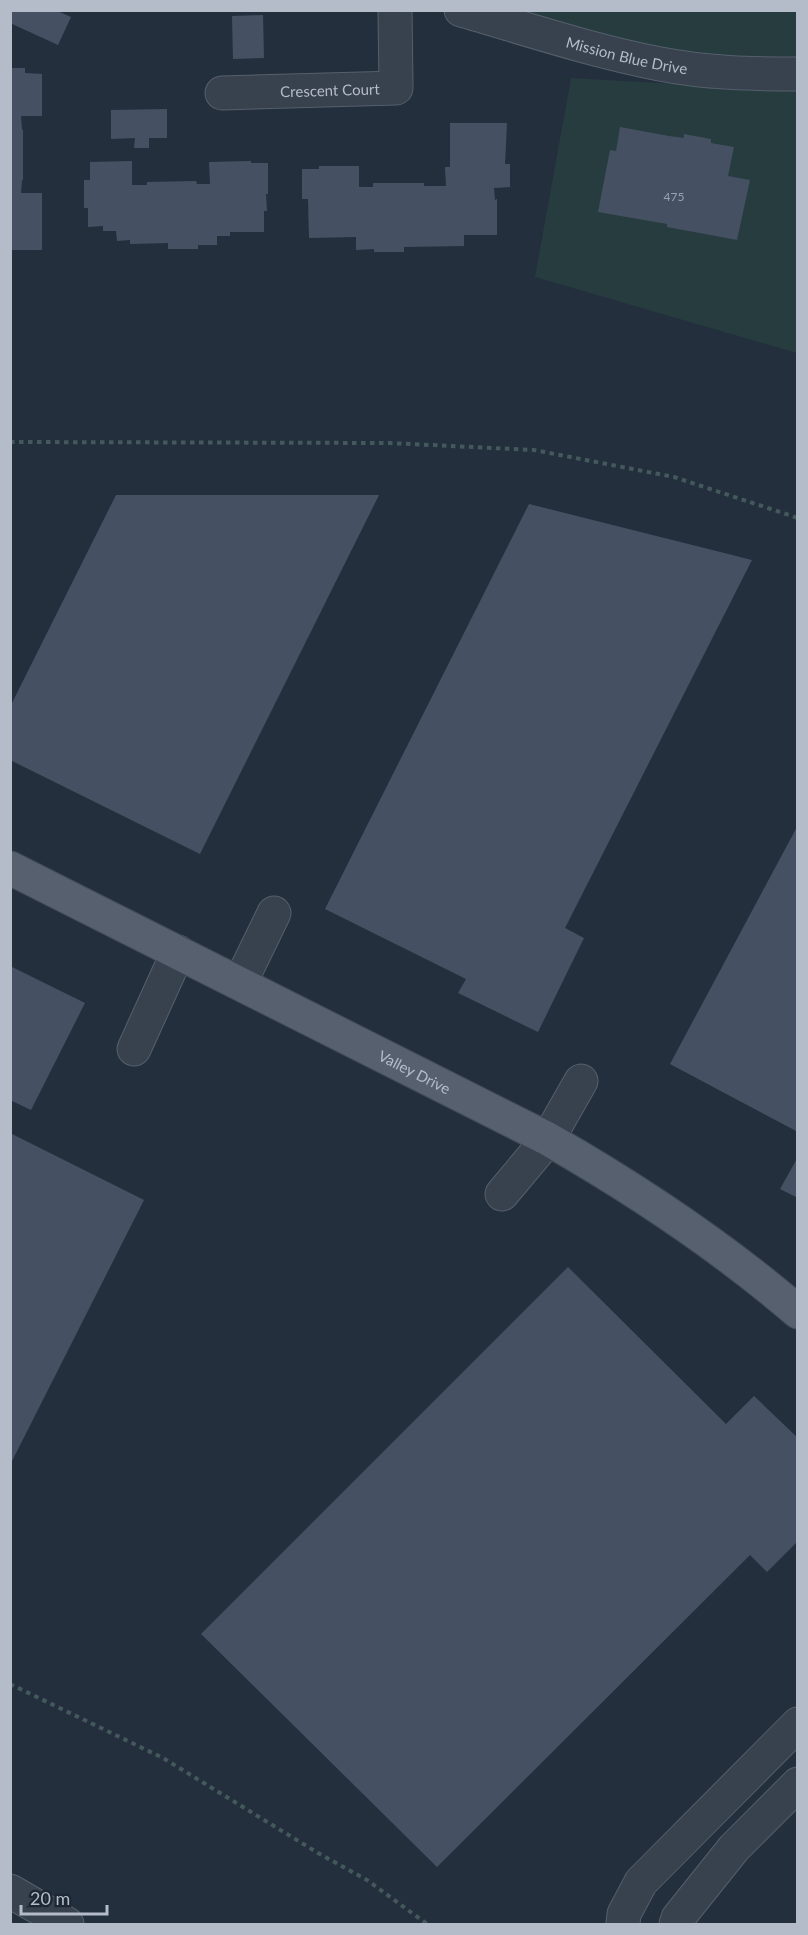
<svg xmlns="http://www.w3.org/2000/svg" width="808" height="1935" font-family="Lato,sans-serif">
  <rect width="100%" height="100%" fill="#242f3e"/>
  <path fill="#263c3f" d="M461 11H797V74Z
    M571 78 797 91V353L535 277Z"/>
  <path fill="#455162" d="M12 10H55L71 17 58 45 10 23Z
    M263 15 264 58 233 59 232 16Z
    M10 68H25V73L42 74V116H21L22 129 23 130V180H22L21 193H42V250H12L10 247Z
    M167 109V138H149V148H134L135 138 111 139V110Z
    M450 123H507L505 164H510V187L494 188 495 200 497 199V235H464V246L404 247V252H374V249L356 250V237L309 238 308 199H302V169H319V166H359V187H373V183H424V186H446L445 167H450Z
    M620 127 669 136 684 138V134L711 139V143L734 147 728 176 750 180 737 240 667 227V224L598 212 610 150 616 151Z
    M132 161V185H147V182L196 181 197 184H210L209 162 251 161V163H268V194H266L267 211H264V232H230V236H217V245H198V249H168V243L130 244V240L117 241 116 231H103V226L88 227V208H84V180H90V162Z
    M116 495H379L200 854 10 760V707Z
    M529 504 752 560 565 928 584 938 538 1032 458 993 466 979 325 909Z
    M798 825V1132L670 1064Z
    M10 966 85 1003 31 1110 10 1100Z
    M10 1133 144 1200 10 1465Z
    M798 1157V1198L780 1189Z
    M568 1267 726 1424 754 1396 798 1438V1541L767 1572 750 1555 437 1867 201 1634Z"/>
  <g fill="none" stroke-linecap="round" stroke-linejoin="round">
    <g stroke="#565f6c" stroke-width="35">
      <g id="minor">
        <path id="s1" d="M461 10C527 29 593 51 660 64 706 73 752 74 798 74"/>
        <path id="s2" d="M222 93 396 88 395 10"/>
        <path d="M240 983 274 913"/>
        <path d="M134 1049 178 952"/>
        <path d="M502 1194 548 1139 581 1081"/>
        <path d="M10 1891 67 1924"/>
        <path d="M623 1924 624 1914 641 1882 798 1724"/>
        <path d="M676 1924 678 1918 734 1848 798 1784"/>
      </g>
    </g>
    <g stroke="#414a57" stroke-width="35">
      <g id="major">
        <path id="s3" d="M10 868 548 1139C637 1190 720 1245 798 1312"/>
      </g>
    </g>
    <path stroke="#44595c" stroke-width="4" stroke-dasharray="4.5 4.5" stroke-linecap="butt" d="M10 442 389 443 534 450 674 477 798 518
      M10 1684 163 1758 318 1853 367 1880 427 1924"/>
    <use href="#minor" stroke="#38414e" stroke-width="33"/>
    <use href="#major" stroke="#56606e" stroke-width="33"/>
  </g>
  <g text-anchor="middle" dominant-baseline="central" stroke-width="6" stroke-linejoin="round" paint-order="stroke">
    <g font-size="12" fill="#98a1af">
      <text x="674" y="196">475</text>
    </g>
    <g font-size="15" fill="#b4bcc9" stroke="#1d2633">
      <text stroke="none"><textPath href="#s1" startOffset="172">Mission Blue Drive</textPath></text>
      <text stroke="none"><textPath href="#s2" startOffset="108">Crescent Court</textPath></text>
      <text stroke="none"><textPath href="#s3" startOffset="453">Valley Drive</textPath></text>
    </g>
  </g>
  <rect width="808" height="1935" fill="none" stroke="#b4bcc9" stroke-width="24"/>
  <path d="M21 1905v9h86v-9" fill="none" stroke="#b4bcc9" stroke-width="3"/>
  <text x="30" y="1905" font-size="18" fill="#b4bcc9" stroke="#1d2633" stroke-width="4.5" paint-order="stroke">20 m</text>
</svg>
